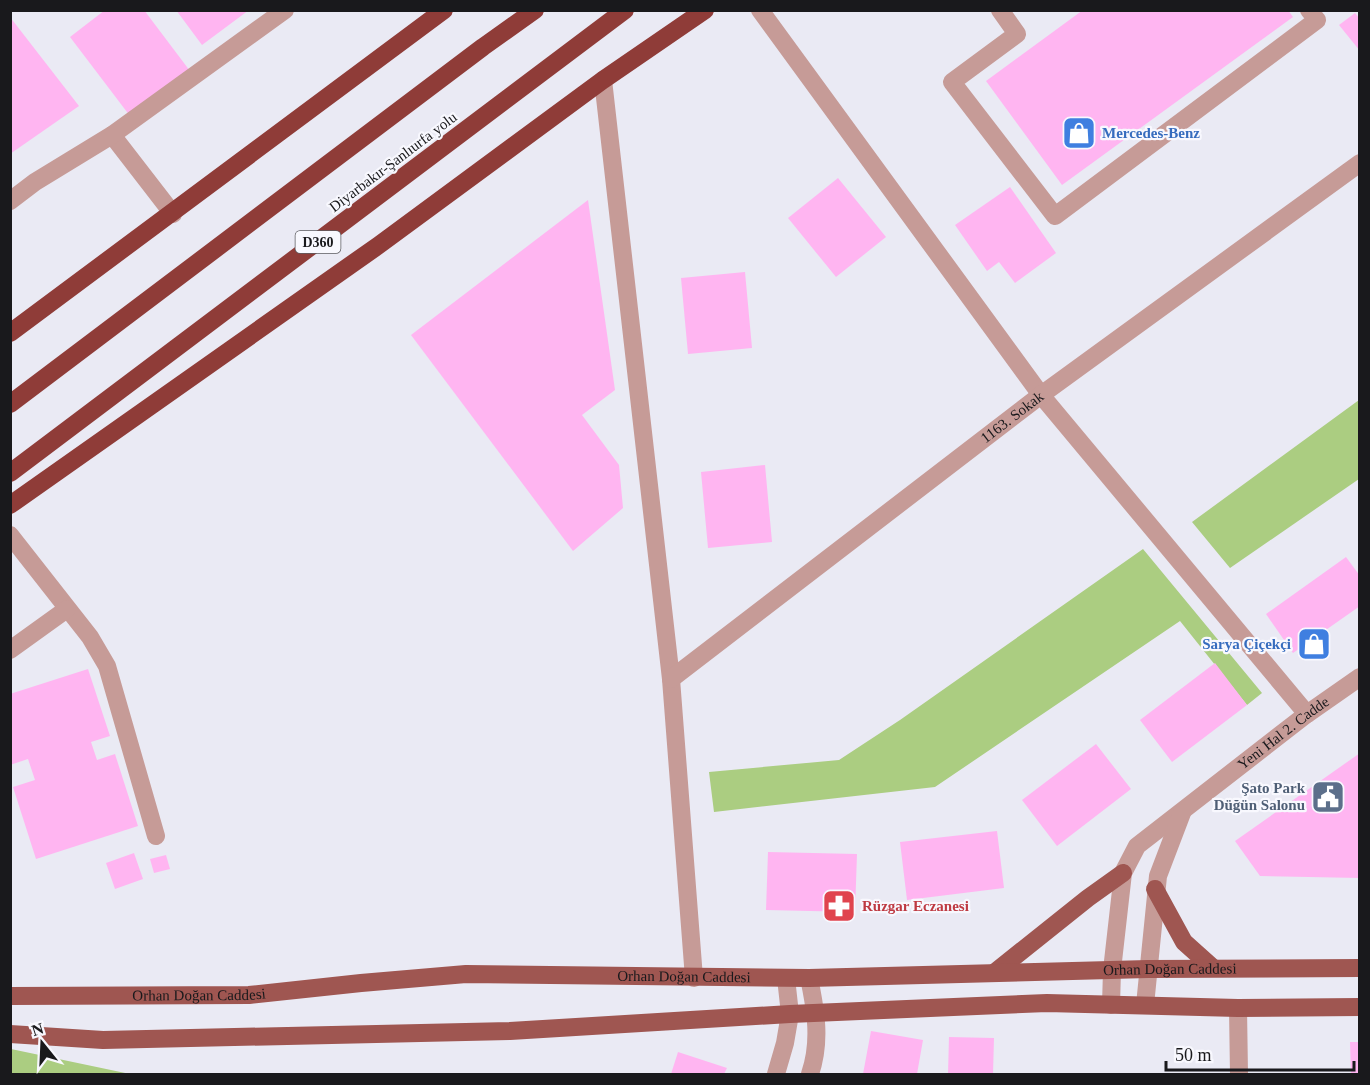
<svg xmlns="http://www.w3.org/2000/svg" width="1370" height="1085" font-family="Georgia,serif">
  <rect width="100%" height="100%" fill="#eaeaf4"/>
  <path fill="#abcd81" d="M1359 400V479L1230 568 1192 522Z
    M1143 549 1262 693 1247 705 1180 621 935 787 714 812 709 772 839 760 900 720Z
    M11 1049 130 1074H11Z"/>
  <path fill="#ffb5f1" d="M105 10H144L190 71 130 116 70 37Z
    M176 10H249L202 45Z
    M1083 10H1288L1293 17 1062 185 986 81Z
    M1355 13 1360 19V51L1339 25Z
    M10 17 79 106 10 154Z
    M838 178 886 237 836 277 788 218Z
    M1010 187 1056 253 1015 283 999 262 987 271 955 225Z
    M588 200 615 390 582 415 619 465 623 508 573 551 411 335Z
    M745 272 752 348 688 354 681 278Z
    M765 465 772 542 708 548 701 472Z
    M1346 557 1360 576V606L1293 653 1266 614Z
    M1215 663 1247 705 1172 762 1140 720Z
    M88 669 110 736 91 742 97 760 115 754 138 826 36 859 13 787 35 780 28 759 10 765V694Z
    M1096 744 1131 789 1057 846 1022 800Z
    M1360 753V878L1260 876 1235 841Z
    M997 831 1004 888 907 900 900 842Z
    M768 852 857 854 855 912 766 910Z
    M134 853 143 879 115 889 106 863Z
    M166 855 170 869 154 873 150 859Z
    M871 1031 923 1040 917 1074H863Z
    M949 1037 994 1038 993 1074H948Z
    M1350 1042H1360V1074H1351Z
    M678 1052 727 1068 724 1074H671Z"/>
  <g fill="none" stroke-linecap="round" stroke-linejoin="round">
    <g stroke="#c69b97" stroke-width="18">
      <path d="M760 10 1041 395 1307 714"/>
      <path d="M1000 10 1017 34 952 82 1055 216 1317 20 1309 10"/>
      <path d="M603 80 671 679 694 978"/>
      <path d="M112 135 173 214"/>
      <path d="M10 201 35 182 112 135 285 10"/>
      <path d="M10 535 90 637 107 666 156 836"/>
      <path d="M10 650 67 609"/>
      <path id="s1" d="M671 679 1041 395 1360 163"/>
      <path d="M809 978C816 1011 821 1042 810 1074"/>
      <path id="s2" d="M1111 1005 1112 970 1123 873 1137 846 1307 714 1360 677"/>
      <path d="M1145 1005 1158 876 1182 813"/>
      <path d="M1238 1008 1239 1074"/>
      <path d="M776 1074 785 1043 790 1014 786 978"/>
    </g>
    <g stroke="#9f5651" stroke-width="18">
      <path d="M1155 889 1184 942 1213 968"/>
      <path d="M994 973 1088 898 1123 873"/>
      <path id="s3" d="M10 996 249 995 361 983 466 974 809 978 1148 969 1360 968"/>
      <path d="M10 1034 103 1040 510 1031 790 1014 1047 1003 1238 1008 1360 1007"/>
    </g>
    <path stroke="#8f3c38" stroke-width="18" d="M10 333 444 10
      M10 404 483 47 535 10
      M10 473 625 10
      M10 505 379 245 603 80 705 10"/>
  </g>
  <defs>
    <g id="shop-square" transform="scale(1.725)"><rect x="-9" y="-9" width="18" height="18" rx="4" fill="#3f7fe0" stroke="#f8f8fe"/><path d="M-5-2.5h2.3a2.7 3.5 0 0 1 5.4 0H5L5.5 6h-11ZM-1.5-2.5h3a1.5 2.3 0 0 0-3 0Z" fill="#fff"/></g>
    <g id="civic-square" transform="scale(1.725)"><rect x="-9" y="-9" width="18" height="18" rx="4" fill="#5c6f8a" stroke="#f8f8fe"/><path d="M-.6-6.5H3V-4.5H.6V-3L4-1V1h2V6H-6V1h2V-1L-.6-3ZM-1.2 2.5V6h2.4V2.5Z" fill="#fff"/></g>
    <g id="pharmacy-square" transform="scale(1.725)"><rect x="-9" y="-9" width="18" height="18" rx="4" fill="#e0444e" stroke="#f8f8fe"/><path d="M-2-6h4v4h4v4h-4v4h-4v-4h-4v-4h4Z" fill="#fff"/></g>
  </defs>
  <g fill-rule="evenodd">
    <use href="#shop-square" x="1079" y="133"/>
    <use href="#shop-square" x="1314" y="644"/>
    <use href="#civic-square" x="1328" y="797"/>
    <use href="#pharmacy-square" x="839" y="906"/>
  </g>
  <g text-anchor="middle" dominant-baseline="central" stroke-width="4.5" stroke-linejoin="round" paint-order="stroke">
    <rect fill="#f8f8fe" stroke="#5c5c60" stroke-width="1.5" x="295.5" y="231" width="45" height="22" rx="4.5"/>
    <g font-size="14" font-weight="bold" fill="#19191c">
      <text x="318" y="242">D360</text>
    </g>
    <g font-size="15" font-weight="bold" fill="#366cbe" stroke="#f8f8fe" text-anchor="start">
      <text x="1102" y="133">Mercedes-Benz</text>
      <text x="1291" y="644" text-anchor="end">Sarya Çiçekçi</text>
    </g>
    <g font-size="15" fill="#19191c" stroke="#f8f8fe">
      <text transform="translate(393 162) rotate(-37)">Diyarbakır-Şanlıurfa yolu</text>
      <text stroke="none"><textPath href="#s1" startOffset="430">1163. Sokak</textPath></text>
      <text stroke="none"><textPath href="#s2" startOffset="348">Yeni Hal 2. Cadde</textPath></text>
      <text stroke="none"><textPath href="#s3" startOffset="1161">Orhan Doğan Caddesi</textPath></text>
      <text stroke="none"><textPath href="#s3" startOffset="675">Orhan Doğan Caddesi</textPath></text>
      <text stroke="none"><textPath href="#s3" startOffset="189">Orhan Doğan Caddesi</textPath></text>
    </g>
    <g font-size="15" font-weight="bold" fill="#4e5e75" stroke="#f8f8fe" text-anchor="end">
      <text x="1305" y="788">Şato Park<tspan x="1305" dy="17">Düğün Salonu</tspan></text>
    </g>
    <g font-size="15" font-weight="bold" fill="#be3a42" stroke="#f8f8fe" text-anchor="start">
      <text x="862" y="906">Rüzgar Eczanesi</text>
    </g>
  </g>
  <rect width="1370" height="1085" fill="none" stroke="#19191c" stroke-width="24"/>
  <g transform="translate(42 1043) rotate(342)" stroke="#f8f8fe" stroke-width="4.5" paint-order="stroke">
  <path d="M0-4.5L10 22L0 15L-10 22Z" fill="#19191c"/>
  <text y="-9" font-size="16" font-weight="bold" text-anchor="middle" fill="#19191c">N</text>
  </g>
  <path d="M1166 1061v9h188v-9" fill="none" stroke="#19191c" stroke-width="3"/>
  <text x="1175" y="1061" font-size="18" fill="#19191c" stroke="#f8f8fe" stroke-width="4.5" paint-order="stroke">50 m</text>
</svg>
